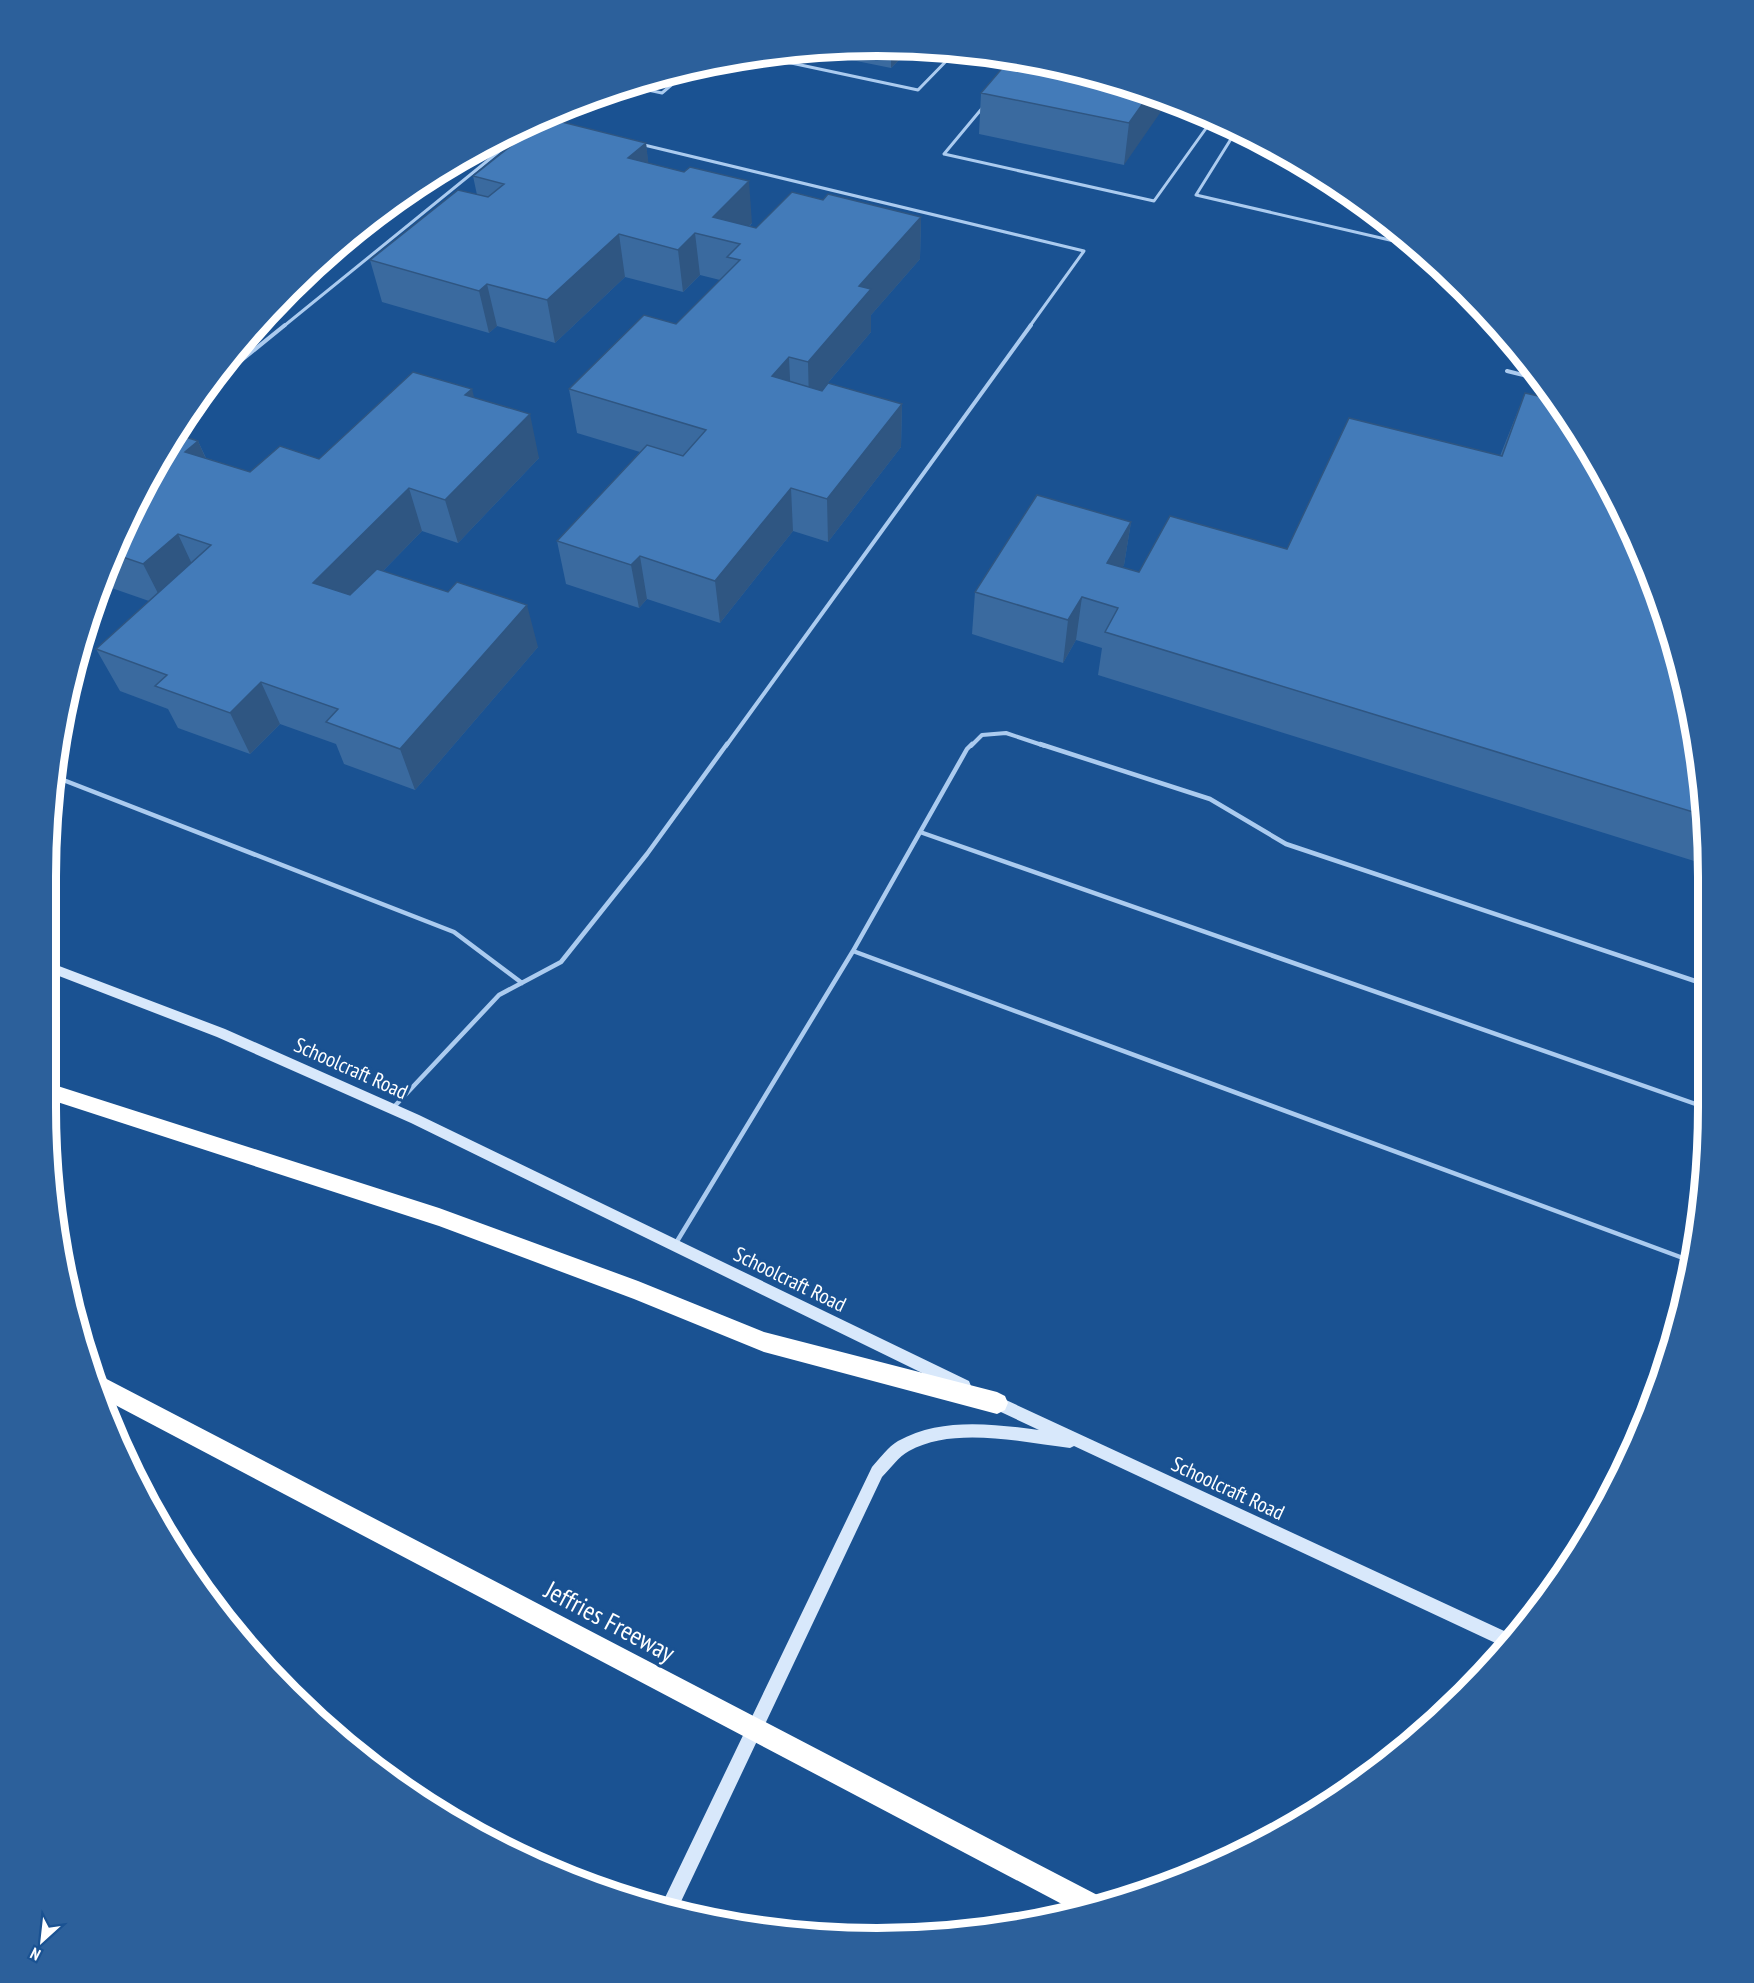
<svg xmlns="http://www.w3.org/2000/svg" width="1754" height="1983" font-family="'PT Sans Narrow',sans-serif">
  <rect width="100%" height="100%" fill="#1a5292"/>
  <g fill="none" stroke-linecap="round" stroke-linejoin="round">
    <path stroke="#abcbef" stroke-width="3" d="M763 57 918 90 956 51
      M629 86 662 93 690 69
      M984 106 944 154 1154 201 1212 120
      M1236 131 1196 195 1394 241
      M640 144 1084 251 1030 326
      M284 326 539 119"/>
    <path stroke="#abcbef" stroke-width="4" d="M1507 371 1543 380
      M211 385 285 325
      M726 746 1031 325
      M971 746 982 735 1006 733 1045 746"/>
    <path stroke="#abcbef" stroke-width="4.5" d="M972 744 967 749 853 951 1691 1261
      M1040 744 1210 799 1286 844 1707 985
      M53 776 454 932 522 983
      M920 832 1707 1108
      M392 1109 499 995 561 962 647 854 727 744
      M676 1243 853 951"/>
    <path fill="#d8e8fb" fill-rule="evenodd" d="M46 961 225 1029 419 1115 969 1381 971 1386 969 1391 964 1393 959 1391 411 1123 217 1037 46 971Z
      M993 1394 1515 1636 1504 1647 1074 1446 1070 1448C1022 1442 953 1426 909 1451 898 1457 891 1468 882 1477L677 1910 661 1906 872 1467C880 1458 888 1447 898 1441 941 1417 993 1424 1039 1430L988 1406 986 1401 988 1396Z"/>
    <path fill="#fff" fill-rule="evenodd" d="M45 1082 439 1208 638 1281 764 1332 997 1392 1005 1396 1008 1403 1005 1410 997 1414 764 1352 634 1299 439 1226 45 1098Z
      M97 1374 1105 1899 1107 1904 1077 1912 102 1398 94 1375Z"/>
  </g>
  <path fill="#3a6a9f" d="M822 47 909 50 891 68 802 50Z
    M1144 89 1124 165 979 134 981 93Z
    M1250 137 1283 152 1249 145Z
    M646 143 648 164 752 223 750 226 756 228 823 200 921 217 920 259 871 315V332L821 391 902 404 901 447 828 542 793 531 720 623 647 599 639 608 566 584 557 541 640 452 577 433 569 389 676 324 720 280 700 275 683 292 625 277 555 343 497 326 489 333 382 302 370 260 477 195 473 176Z
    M1525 393 1681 661 1707 823V865L1098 675 1102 648 1076 640 1063 663 972 634 975 592 1131 522 1124 565 1122 567 1139 572 1287 549 1500 456Z
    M474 398 539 458 458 543 422 531 383 571 538 647 415 790 344 764 336 744 280 724 250 754 178 728 168 709 120 691 96 649 149 601 103 585 99 588 108 559 157 461 198 441 206 458 250 472 319 459Z"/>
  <path fill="#2f5682" d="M891 49 909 50 891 68Z
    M1151 92 1169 100 1124 165 1129 123Z
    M646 143 651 185 628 158Z
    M749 181 752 223 733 242 713 217Z
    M921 217 920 259 871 315V332L809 405 808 362 859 286Z
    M695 233 700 275 683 292 678 250Z
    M619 234 625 277 555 343 547 300Z
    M487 284 497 326 489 333 479 291Z
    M789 357 791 400 772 376Z
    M472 389 483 432 465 395Z
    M902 404 901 447 828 542 827 499Z
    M530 414 539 458 458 543 445 500Z
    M198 441 217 484 185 452Z
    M409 488 422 531 330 625 313 583Z
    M791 488 793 531 720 623 715 581Z
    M1131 522 1124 565 1102 603 1107 563Z
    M178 534 198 577 165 607 143 564Z
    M640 556 647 599 639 608 631 565Z
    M1082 597 1076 640 1063 663 1068 620Z
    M527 605 538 647 415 790 400 749Z
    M261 682 280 724 250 754 230 713Z"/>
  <path fill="#437bb9" stroke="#2f5682" stroke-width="1.5" d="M1011 58 1144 89 1151 92 1129 123 981 93Z
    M546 118 646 143 628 158 684 172 690 167 749 181 713 217 756 228 792 192 823 200 828 194 921 217 859 286 871 289 808 362 789 357 772 376 822 391 828 383 902 404 827 499 791 488 715 581 640 556 631 565 557 541 647 445 683 456 706 430 569 389 644 315 676 324 740 260 727 257 740 244 695 233 678 250 619 234 547 300 487 284 479 291 370 260 458 190 488 197 504 184 473 176Z
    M413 372 472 389 465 395 530 414 445 500 409 488 313 583 350 595 377 569 448 592 457 582 527 605 400 749 326 722 338 709 261 682 230 713 155 686 167 675 96 649 211 545 178 534 143 564 111 553 157 461 176 434 198 441 185 452 250 472 280 446 319 459Z
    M1525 393 1556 400 1623 509 1681 661 1706 816 1105 632 1118 608 1082 597 1068 620 975 592 1037 495 1131 522 1107 563 1139 572 1170 516 1287 549 1349 418 1502 456Z"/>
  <g text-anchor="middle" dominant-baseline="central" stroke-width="6" stroke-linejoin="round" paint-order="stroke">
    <g font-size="21" fill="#fff" stroke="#1a5292">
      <text transform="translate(351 1068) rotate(24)">Schoolcraft Road</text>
      <text transform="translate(790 1279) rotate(26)">Schoolcraft Road</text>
      <text transform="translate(1228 1488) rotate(25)">Schoolcraft Road</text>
    </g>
    <g font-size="26" fill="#fff" stroke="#1a5292">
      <text transform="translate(610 1621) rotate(28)">Jeffries Freeway</text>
    </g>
  </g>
  <path d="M0 0H1754V1983H0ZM877 56H877A821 821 0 0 1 1698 877V1107A821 821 0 0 1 877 1928H877A821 821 0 0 1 56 1107V877A821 821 0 0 1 877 56Z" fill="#2c609b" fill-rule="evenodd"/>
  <path fill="none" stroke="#fff" stroke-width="8" d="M877 56H877A821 821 0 0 1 1698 877V1107A821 821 0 0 1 877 1928H877A821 821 0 0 1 56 1107V877A821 821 0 0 1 877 56Z"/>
  <g transform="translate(42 1941) rotate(207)" stroke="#1a5292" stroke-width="4.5" paint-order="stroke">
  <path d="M0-4.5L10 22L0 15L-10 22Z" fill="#ffffff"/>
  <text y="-9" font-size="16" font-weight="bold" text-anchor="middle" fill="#ffffff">N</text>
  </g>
</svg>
